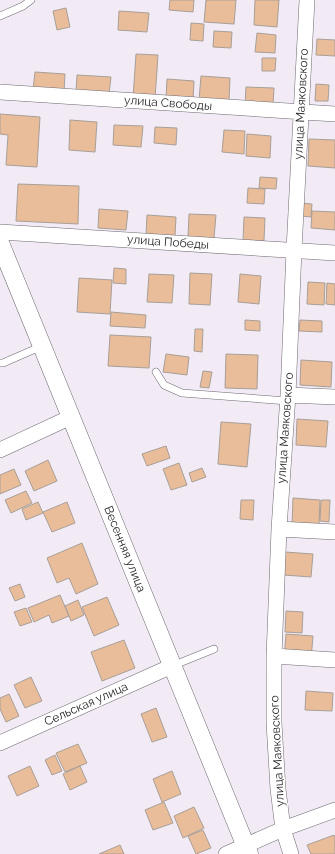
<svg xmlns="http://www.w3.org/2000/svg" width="335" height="854" font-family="Raleway,sans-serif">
  <rect width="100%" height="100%" fill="#f2ebf5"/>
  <path fill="#e9bc9a" stroke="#a89f98" d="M170 0H194L193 12 169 10Z
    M206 0H236L234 24 204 22Z
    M255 0H279L277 27 254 25Z
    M66 8 70 27 57 30 53 11Z
    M119 11 149 13 147 32 118 30Z
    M191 23 204 24 203 41 190 40Z
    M214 31 232 32 231 48 213 47Z
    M257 33 276 35 275 53 255 52Z
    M317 39 335 40V56L316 55Z
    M136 54 158 55 155 99 133 98Z
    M262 58H276L275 71H262Z
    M35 72 65 74 64 92 33 90Z
    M77 75 111 77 109 94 76 92Z
    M201 76 230 78 229 102 199 100Z
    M167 79 194 81 193 100 166 98Z
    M316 84 329 85 328 101H315Z
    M246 87 274 88 273 105 245 104Z
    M0 114 40 117 37 167 6 165 8 135 0 134Z
    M70 120 97 122 95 152 69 150Z
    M114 125 143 126 141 147 113 145Z
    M155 127 177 128 176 145 154 143Z
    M224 130 245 131 244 154 222 152Z
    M247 134 271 136 270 158 246 156Z
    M309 139 335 140V168L308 166Z
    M260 177 277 178 276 189 259 188Z
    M18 184 79 186 78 224 16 221Z
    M248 188 265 189 264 204 247 203Z
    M301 203 312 204 311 217 300 216Z
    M99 209 128 211 126 230 98 228Z
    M312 211 335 212V230L311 228Z
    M189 214 216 215 214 238 188 237Z
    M147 215 176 217 175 236 146 234Z
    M244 217 265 218 264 241H243Z
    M114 268 126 269V284L113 283Z
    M190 273 212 274 210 305 189 304Z
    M149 274 174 275 172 303 147 302Z
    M240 274 261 276 259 304 238 302Z
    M79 278 112 280 110 314 77 312Z
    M308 282 325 283 324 305 307 304Z
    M327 283 335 284V305L326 304Z
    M111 312 146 315 145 328 110 326Z
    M245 320 260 321V331L245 330Z
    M300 320 322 321V332L299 331Z
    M195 329H203L202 352 194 351Z
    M110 335 151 337 149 368 108 366Z
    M166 354 189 357 187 375 163 372Z
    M226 354 258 355 257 389 225 388Z
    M301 360 332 362 331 387 300 385Z
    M203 371 212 372 209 388 200 387Z
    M297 419 328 421 326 447 296 445Z
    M221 422 251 424 247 467 218 464Z
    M166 446 170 458 147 466 142 454Z
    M48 460 57 481 34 491 25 471Z
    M179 463 187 485 171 490 163 469Z
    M202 468 206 477 192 482 189 473Z
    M14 469 21 485 0 494V475Z
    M26 491 32 503 11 513 5 500Z
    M293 498 320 500 319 526 292 525Z
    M241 500H254L253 520 240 519Z
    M321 500H330L329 522 320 521Z
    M38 502 43 513 26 520 22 509Z
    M67 502 75 523 52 532 43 512Z
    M82 543 98 584 76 594 69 578 57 583 47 558Z
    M285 552 313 554 311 577 284 575Z
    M20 584 25 597 15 601 9 588Z
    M60 595 69 616 52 623 49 615 34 622 28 608Z
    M107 597 119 625 94 636 82 607Z
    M78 600 84 615 71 621 65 606Z
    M26 608 32 622 20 626 14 612Z
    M286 611 303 612 302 633 285 632Z
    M286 634 313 636 311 660 284 659Z
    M124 640 135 668 102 681 91 652Z
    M31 677 42 701 25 708 14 685Z
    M306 691 333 693 332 711 305 710Z
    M9 694 19 716 6 722 0 709V698Z
    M156 708 167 737 152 742 141 714Z
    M78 744 87 763 65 772 56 753Z
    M55 755 62 771 52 775 45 760Z
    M30 766 39 786 17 796 8 776Z
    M80 766 87 782 70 790 63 774Z
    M172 771 181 794 162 802 153 779Z
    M164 802 173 823 153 830 145 810Z
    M194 807 204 828 183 838 174 816Z
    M203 830 211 848 196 854 188 836Z
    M334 835 335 838V854H311L307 845Z
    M120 845 124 854H99Z"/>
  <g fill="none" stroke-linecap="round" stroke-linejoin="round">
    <g stroke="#6e6971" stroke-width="8">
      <path id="service" d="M0 16 23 6 31 0
        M0 363H3L42 346
        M156 372 164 385 182 393 288 401
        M172 666 214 649"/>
    </g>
    <g stroke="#6e6971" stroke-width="16">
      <path id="minor" d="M0 92 335 114
        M0 232 335 253
        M288 395 335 397
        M0 450 71 417
        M279 529 335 532
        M274 656 335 660
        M0 743 172 666
        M226 854 283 829 335 810
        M291 854 283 829 278 789 274 723V656L279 529 288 395 294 250 307 0"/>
    </g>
    <g stroke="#6e6971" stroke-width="19">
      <path id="tertiary" d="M0 243 249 854"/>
    </g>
    <use href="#service" stroke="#fff" stroke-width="7"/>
    <use href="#minor" stroke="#fff" stroke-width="15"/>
    <use href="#tertiary" stroke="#fff" stroke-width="18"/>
  </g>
  <g text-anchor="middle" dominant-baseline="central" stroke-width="3" stroke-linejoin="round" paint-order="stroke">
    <g font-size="12" fill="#29262a" stroke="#fff">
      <text transform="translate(168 103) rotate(4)">улица Свободы</text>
      <text transform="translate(301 104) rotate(-87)">улица Маяковского</text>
      <text transform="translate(168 242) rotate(4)">улица Победы</text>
      <text transform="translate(285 428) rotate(-86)">улица Маяковского</text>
      <text transform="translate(125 549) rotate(68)">Весенняя улица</text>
      <text transform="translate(86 704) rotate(-24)">Сельская улица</text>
      <text transform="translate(277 751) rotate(-93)">улица Маяковского</text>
    </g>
  </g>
</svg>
